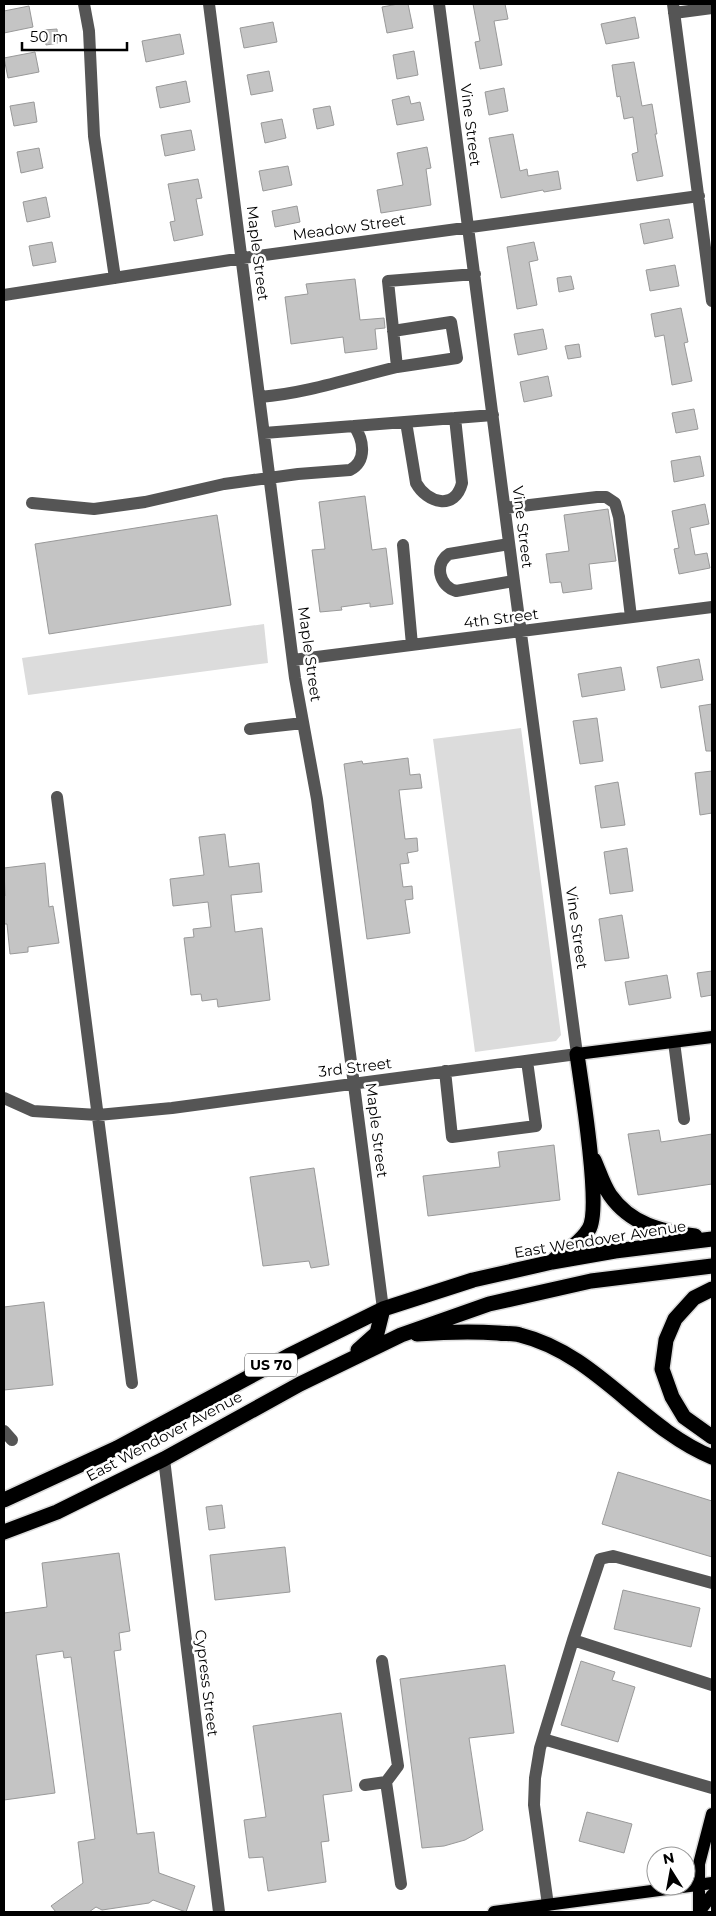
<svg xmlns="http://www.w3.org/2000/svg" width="716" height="1916" font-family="Montserrat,sans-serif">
  <rect width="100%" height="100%" fill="#fff"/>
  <path fill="#dcdcdc" d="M264 624 268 663 28 695 22 658Z
    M521 728 561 1035 556 1041 475 1052 433 739Z"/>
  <path fill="#c4c4c4" stroke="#999" d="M398 4H408L413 28 387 33 382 7Z
    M473 4H505L508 19 494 21 502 65 480 69 475 42 480 41Z
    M29 6 33 27 4 33V11Z
    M635 17 639 38 606 44 601 24Z
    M273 22 277 42 244 48 240 28Z
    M57 29 58 43 46 45 44 30Z
    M180 34 184 54 146 62 142 41Z
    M414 51 418 75 397 79 393 55Z
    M35 52 39 72 8 78 4 58Z
    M634 62 642 106 652 104 657 134H655L663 176 637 181 632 154 638 152 633 117 624 119 620 96 617 97 612 65Z
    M269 71 273 91 251 95 247 75Z
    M186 81 190 102 160 108 156 87Z
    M504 88 508 111 489 115 485 92Z
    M409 96 411 104 420 102 424 120 397 125 392 100Z
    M34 102 37 122 14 126 10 106Z
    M330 106 334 125 317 129 313 109Z
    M282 119 286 138 265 143 261 123Z
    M191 130 195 150 165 156 161 135Z
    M513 134 520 171 527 169 528 176 558 171 561 189 544 192 543 190 501 198 489 138Z
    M427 147 431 168 426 169 431 205 381 213 377 190 403 185 397 153Z
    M39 148 43 168 21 173 17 152Z
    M288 166 292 185 263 191 259 171Z
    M198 179 202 198 196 199 203 235 174 241 170 222 175 221 168 184Z
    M46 197 50 217 27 222 23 202Z
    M297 206 300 222 275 227 272 211Z
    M669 219 673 238 644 244 640 224Z
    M52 242 56 262 33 266 29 246Z
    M534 242 538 260 529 262 537 305 517 309 507 247Z
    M675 265 679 286 650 291 646 270Z
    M571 276 574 289 559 292 557 278Z
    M355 279 360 320 384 318 385 328 375 329 377 349 345 353 343 337 291 344 285 297 308 294 306 284Z
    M681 308 688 342 684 343 692 381 672 385 664 335 655 337 651 314Z
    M543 329 547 349 518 355 514 334Z
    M579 344 581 357 568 359 565 346Z
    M548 376 552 396 524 402 520 382Z
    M694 409 698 429 676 433 672 413Z
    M700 456 704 476 674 482 671 461Z
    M365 496 372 550 386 548 393 604 370 607V603L341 607 342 610 320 612 312 550 325 549 319 502Z
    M705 504 709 524 690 528 695 555 707 553 710 568 679 574 674 549 679 548 672 511Z
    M608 509 616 561 589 564 592 589 563 593 561 582 550 583 546 554 569 551 564 515Z
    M217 515 231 605 49 634 35 544Z
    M699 659 703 680 661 688 657 667Z
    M621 667 625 690 582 697 578 674Z
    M712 704V751H706L699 706Z
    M597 718 603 761 580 764 573 721Z
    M408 758 410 775 420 774 422 788 399 790 405 839 417 838 418 851 407 853 409 863 400 864 403 887 412 886 413 899 405 900 410 933 367 939 344 764 362 761 363 764Z
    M712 771V813L700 815 695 773Z
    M618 782 625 825 601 828 595 786Z
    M225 834 229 867 259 863 262 892 231 895 235 932 262 928 270 1000 218 1007 217 999 202 1001 201 994 191 995 184 938 194 937 193 929 211 927 208 902 173 906 170 879 204 875 199 837Z
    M627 848 633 891 610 894 604 852Z
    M45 863 49 907 53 906 59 943 28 947V952L10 954 7 924H4V896H5L4 868Z
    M622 915 629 958 605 961 599 919Z
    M712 971V995L701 997 697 973Z
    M667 975 671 998 629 1005 625 982Z
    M659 1130 661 1142 712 1134V1184L638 1195 628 1134Z
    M554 1145 560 1200 428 1216 423 1176 500 1167 498 1152Z
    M314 1168 329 1265 311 1268 309 1261 263 1266 250 1177Z
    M44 1302 53 1385 4 1390V1307Z
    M618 1472 712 1501V1557L602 1524Z
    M222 1505 225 1528 209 1530 206 1507Z
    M285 1547 290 1592 215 1600 210 1555Z
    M119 1553 130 1631 119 1633 121 1650 114 1651 137 1834 154 1832 159 1873 195 1886 186 1912 153 1900 149 1903 102 1910 96 1907 89 1912H56L51 1906 83 1883 78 1842 95 1839 71 1657 64 1658 63 1651 36 1655 55 1793 4 1800V1613L47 1607 42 1563Z
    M623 1590 700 1608 691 1647 614 1629Z
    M581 1661 615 1672 612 1680 635 1687 618 1742 561 1725Z
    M505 1665 514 1733 469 1738 483 1830 465 1840 444 1846 422 1848 400 1679Z
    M341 1713 352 1791 323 1795 329 1841 321 1842 326 1882 268 1891 263 1857 249 1858 244 1820 266 1817 253 1726Z
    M587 1812 632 1824 624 1853 579 1841Z"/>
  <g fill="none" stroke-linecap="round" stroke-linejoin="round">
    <g stroke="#dbdbdb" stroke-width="15">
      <path id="major" d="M577 1054 712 1037
        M494 1912 712 1883
        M699 1912V1864L712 1814
        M699 1912 712 1895"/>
    </g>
    <g stroke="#dbdbdb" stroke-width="18">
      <path id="highway" d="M594 1160C599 1171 603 1185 610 1195 631 1225 661 1231 695 1236
        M555 1259C567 1251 581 1242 589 1229 602 1208 581 1084 577 1054
        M712 1289 694 1298 675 1319 666 1340 662 1369 672 1397 684 1417 712 1437
        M417 1334C444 1332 471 1331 498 1333 505 1334 513 1333 520 1335 597 1354 641 1428 712 1457
        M358 1350 377 1333 383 1309
        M4 1500 117 1448 288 1356 383 1309 473 1280 552 1262 615 1251 712 1239
        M4 1532 57 1512 164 1459 300 1384 401 1335 489 1304 591 1281 712 1266"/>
    </g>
    <path stroke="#555" stroke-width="12" d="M84 4 89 31 94 136 115 278
      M209 4 295 678 317 799 383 1309
      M673 4 712 301
      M674 13 712 8
      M4 295 243 258 699 196
      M393 331 451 322 457 358 397 367
      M260 397C307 393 351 378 397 367L388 281 475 274
      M406 422 416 483C427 503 455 511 462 483L455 418
      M354 426 493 415
      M32 503 94 509 145 502 224 484 298 474 350 470C367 461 364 440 354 426L264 433
      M505 508 597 497H606L615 503 619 517 631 617
      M509 544 449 554C434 564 439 586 456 591L514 581
      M403 545 412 645
      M293 660 712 607
      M250 729 303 723
      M57 797 132 1383
      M674 1042 684 1119
      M445 1071 452 1137 536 1126 527 1061
      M4 1098 33 1111 98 1115 172 1108 577 1054 514 581 439 4
      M4 1431 12 1440
      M164 1459 219 1912
      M712 1583 613 1556 600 1559 573 1640 712 1685
      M382 1661 398 1766 386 1782 401 1884
      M543 1739 712 1788
      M365 1785 386 1782
      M548 1905 534 1805 535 1778 540 1748 573 1640"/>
    <use href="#major" stroke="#000" stroke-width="12"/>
    <use href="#highway" stroke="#000" stroke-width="15"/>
  </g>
  <g text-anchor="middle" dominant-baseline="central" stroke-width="5" stroke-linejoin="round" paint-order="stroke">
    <rect fill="#fff" stroke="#4c4c4c" stroke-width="1" x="245" y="1353.5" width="52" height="23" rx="4"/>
    <g font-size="14" font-weight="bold" fill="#000">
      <text x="271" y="1365">US 70</text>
    </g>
    <g font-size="15" fill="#000" stroke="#fff">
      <text transform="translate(471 125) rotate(83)">Vine Street</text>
      <text transform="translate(349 227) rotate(-8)">Meadow Street</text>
      <text transform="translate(258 253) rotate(83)">Maple Street</text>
      <text transform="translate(523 527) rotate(83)">Vine Street</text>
      <text transform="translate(501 618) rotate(-7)">4th Street</text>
      <text transform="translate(310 654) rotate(82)">Maple Street</text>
      <text transform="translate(577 928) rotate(82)">Vine Street</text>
      <text transform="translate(355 1067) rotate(-7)">3rd Street</text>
      <text transform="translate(377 1130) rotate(83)">Maple Street</text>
      <text transform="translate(600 1239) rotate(-9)">East Wendover Avenue</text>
      <text transform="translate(164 1436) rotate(-28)">East Wendover Avenue</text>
      <text transform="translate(207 1683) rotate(83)">Cypress Street</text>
    </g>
  </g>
  <rect width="716" height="1916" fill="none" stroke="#000000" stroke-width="10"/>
  <g transform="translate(671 1871) rotate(349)"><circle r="24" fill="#ffffff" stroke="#999999"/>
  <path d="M0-4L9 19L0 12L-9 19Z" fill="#000000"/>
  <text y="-8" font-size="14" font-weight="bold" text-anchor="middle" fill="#000000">N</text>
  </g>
  <path d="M22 42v8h105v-8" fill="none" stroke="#000000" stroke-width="2.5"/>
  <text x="30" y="42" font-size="15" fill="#000000" stroke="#ffffff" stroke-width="4" paint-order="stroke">50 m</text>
</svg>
